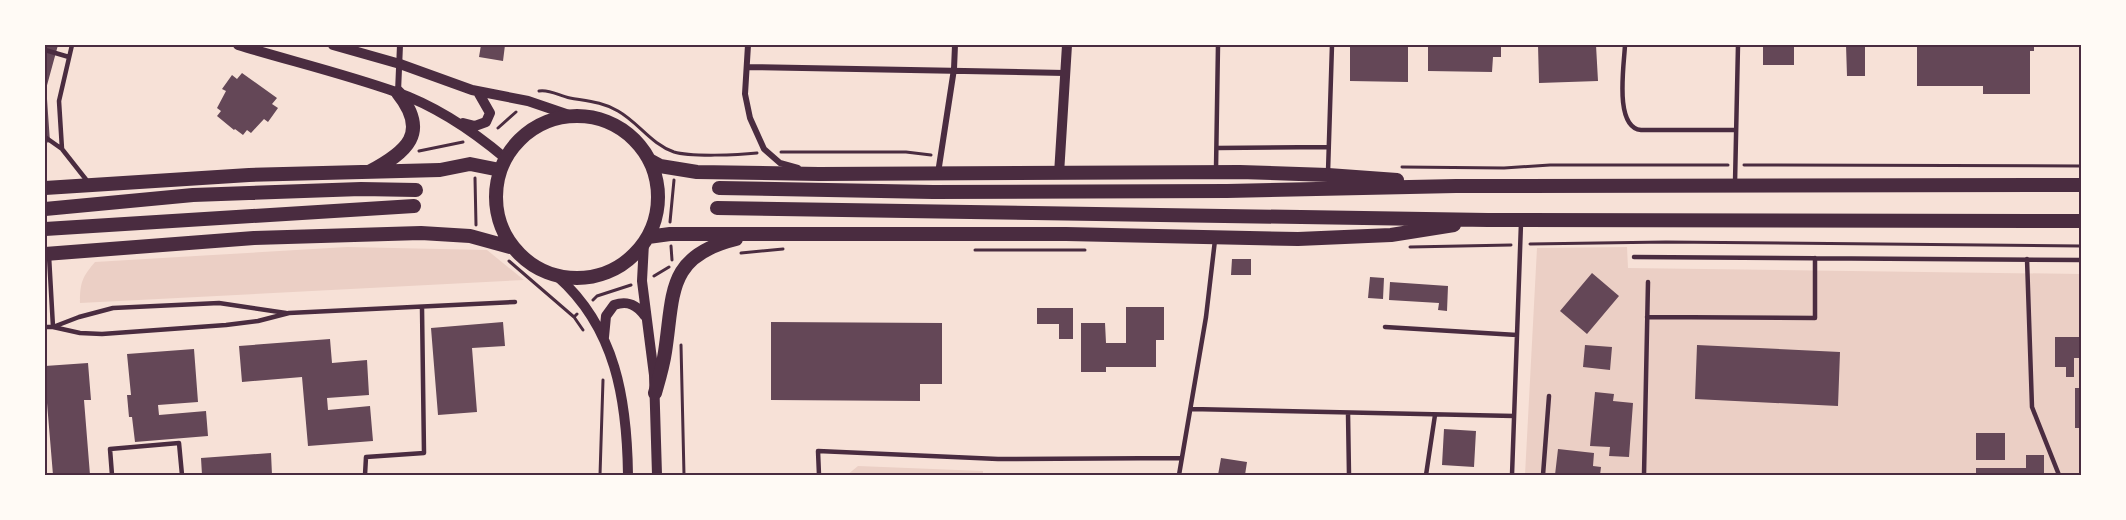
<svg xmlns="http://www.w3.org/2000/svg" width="2126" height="520" font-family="'IBM Plex Sans',sans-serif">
  <rect width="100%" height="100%" fill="#f7e1d7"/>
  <path fill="#ebcfc5" d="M347 247 487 250 524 280 80 303C80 283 82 277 95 262Z
    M1627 247 1628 268 2081 274V475H1525L1537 248Z
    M858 466 983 471V475H847Z"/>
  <path fill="#644757" d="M45 45H58L46 89H45Z
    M481 45H505L503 61 479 57Z
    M1003 45H1039V47H1003Z
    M1350 45H1408V82L1350 81Z
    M1428 45H1501V57H1493L1492 72 1428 71Z
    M1538 45H1596L1598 81 1539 83Z
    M1763 45H1794V65H1763Z
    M1846 45H1865V76H1847Z
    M1917 45H2034V51H2030V94H1983V86H1917Z
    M242 73 277 98 272 104 278 108 268 122 264 119 251 133 247 130 243 135 235 129 234 130 217 116 221 111 217 108 226 91 222 89 232 75 237 79Z
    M45 99H47L50 142 45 143Z
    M1232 259H1251V275H1231Z
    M1592 273 1619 296 1587 334 1560 311Z
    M1370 277 1384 278 1383 299 1368 298Z
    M1390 282 1448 286 1447 311 1438 310 1439 303 1389 300Z
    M1126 307H1164V340H1156V367H1106V372H1081V323H1105L1106 343H1126Z
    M1037 308H1073V339H1059V324H1037Z
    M503 322 505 346 472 348 477 412 438 415 431 328Z
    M771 322 942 323V384H920V401L771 400Z
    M2055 337H2081V358H2074V377H2066V367H2055Z
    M330 339 332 363 367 360 369 395 327 398 328 410 370 406 373 441 308 446 302 377 242 382 239 346Z
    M1585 345 1612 347 1610 370 1583 367Z
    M1697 345 1840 352 1838 406 1695 399Z
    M194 349 198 402 158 405 159 415 206 411 208 436 135 442 132 417H129L127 395H131L127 354Z
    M88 363 91 400H84L90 475H53L47 403H45V366Z
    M2075 388H2081V428H2075Z
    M1595 392 1614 394 1613 401 1633 403 1629 457 1609 456 1610 447 1590 446Z
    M1444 429 1476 431 1474 467 1442 465Z
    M1976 433H2005V460H1976Z
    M1558 449 1594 453 1593 466 1601 467 1600 475H1555Z
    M271 453 272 475H253V473L202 475 201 458Z
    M2026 455H2044V475H1976V468H2026Z
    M1221 458 1247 462 1245 475H1218Z"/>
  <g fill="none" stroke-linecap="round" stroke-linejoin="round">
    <path stroke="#4a2c40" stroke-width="3" d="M539 91C550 89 559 96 570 98 587 101 603 102 618 111 639 123 651 144 674 152 690 157 739 155 757 153
      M498 128 516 112
      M419 151 463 142
      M781 152H906L931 155
      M1744 165 2081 166
      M1402 167 1504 168 1550 165H1728
      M475 178 476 225
      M670 222 674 180
      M1530 244 1666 242 2081 246
      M671 246 672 260
      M1410 247 1511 245
      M975 250H1085
      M741 253 783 249
      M509 261 574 317 577 314
      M654 276 669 267
      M593 300 597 296 631 285
      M574 317 583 330
      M681 345 684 475
      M600 475 603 380"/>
    <path stroke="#4a2c40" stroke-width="4.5" d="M1625 45C1624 66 1614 127 1641 130H1736
      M45 50 69 57
      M45 137 62 149 88 182
      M1217 148 1328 147
      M62 149 59 101 72 45
      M1216 169 1218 45
      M1328 172 1332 45
      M1735 183 1738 45
      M1634 257 2081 260
      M2027 259 2032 407 2059 475
      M1647 317 1815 318V258
      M45 327H53L49 256
      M53 327 80 333 102 334 226 325 258 321 289 313 515 302
      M53 327 79 317 113 308 219 303 286 313
      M1385 327 1517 335
      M1191 409 1514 416
      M1348 413 1349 475
      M112 475 110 449 179 443 182 475
      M365 475 366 457 424 453 422 308
      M819 475 818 451 998 459 1182 458
      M1179 475 1206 317 1215 240
      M1426 475 1435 415
      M1512 475 1521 223
      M1543 475 1549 396
      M1644 475 1648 282"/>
    <path stroke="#4a2c40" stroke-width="6" d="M748 45 745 94 750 118 764 149 780 163 798 168
      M747 67 1065 73
      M398 92 400 45
      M938 173 954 69 955 45"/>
    <path stroke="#4a2c40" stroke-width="10" d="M238 45C291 61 345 74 396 92 436 106 473 131 505 158
      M333 45 400 64 472 90 528 101 572 116
      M463 123 475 126 486 122 490 113 478 92
      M1059 174 1067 45
      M644 243 642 281 654 375 657 475
      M557 276C616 328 627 400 628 475
      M604 337 606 316 614 305C628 300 637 305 645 316"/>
    <path stroke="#4a2c40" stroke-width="14" d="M496 197a81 81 0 1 1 162 0a81 81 0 1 1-162 0Z
      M649 160 660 166 697 172 819 174 1240 172 1328 175 1397 180
      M369 172C407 152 430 133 398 93
      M45 188 249 175 440 170 470 164 500 170
      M719 188 933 192 1227 191 1456 186 2081 185
      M717 208 1488 220 2081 221
      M45 209 193 195 361 189 416 190
      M45 229 414 206
      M648 237 670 234H1066L1298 239 1391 235 1454 225
      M45 254 254 238 421 233 470 236 514 248
      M655 393C659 379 663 366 665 352 674 294 666 256 736 239"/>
  </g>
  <rect width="2126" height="520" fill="none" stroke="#fffaf5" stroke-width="93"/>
  <rect x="46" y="46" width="2034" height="428" fill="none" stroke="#4a2c40" stroke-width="2"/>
</svg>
